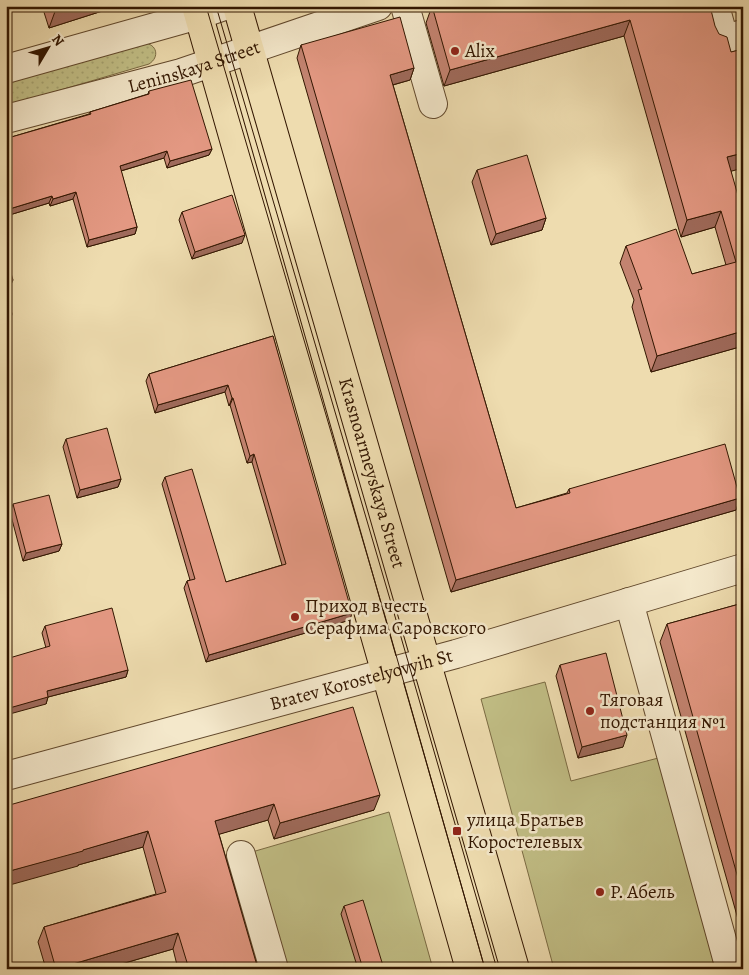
<svg xmlns="http://www.w3.org/2000/svg" width="749" height="975" font-family="Alegreya,serif">
  <defs>
    <pattern id="grass-dots" width="8" height="8" patternUnits="userSpaceOnUse" patternTransform="scale(1.25)"><rect width="8" height="8" fill="#c1be85"/><path d="M2 2h.1M6 6h.1" fill="none" stroke="#a6a371" stroke-width="1.8" stroke-linecap="round"/></pattern>
  </defs>
  <rect width="100%" height="100%" fill="#eedcaf"/>
  <filter id="stains"><feTurbulence type="fractalNoise" baseFrequency=".004" numOctaves="4"/><feColorMatrix values="0 0 0 0 .2 0 0 0 0 .09 0 0 0 0 .02 0 0 0 .5 -.17"/></filter>
  <radialGradient id="worn" r=".72"><stop offset=".6" stop-color="#630" stop-opacity="0"/><stop offset="1" stop-color="#630" stop-opacity=".3"/></radialGradient>
  <path fill="url(#grass-dots)" stroke="#7a6a42" d="M144 43C157 44 160 57 149 64L6 106V81Z"/>
  <path fill="#c1be85" stroke="#7a6a42" d="M545 682 571 781 662 757 719 969H554L481 699Z
    M389 812 433 969H286L252 852Z"/>
  <g fill="none" stroke-linecap="round" stroke-linejoin="round">
    <g stroke="#61482c" stroke-width="30">
      <g id="minor">
        <path d="M405 6 433 104"/>
        <path d="M715 6 724 39 743 34"/>
        <path d="M6 69 198 15 224 6"/>
        <path id="s1" d="M6 119 181 73 378 6"/>
        <path d="M629 602 730 969"/>
        <path id="s2" d="M6 776 456 654 743 568"/>
        <path d="M241 855 274 969"/>
      </g>
    </g>
    <g stroke="#321600" stroke-width="30">
      <g id="major">
        <path d="M196 6 470 969"/>
        <path id="s3" d="M237 6 515 969"/>
      </g>
    </g>
    <use href="#minor" stroke="#f4e8cb" stroke-width="28"/>
    <use href="#major" stroke="#eedcaf" stroke-width="28"/>
    <path stroke="#321600" stroke-width="1" d="M206 6 385 616 485 969
      M216 6 394 613 497 969"/>
  </g>
  <path fill="#c38370" stroke="#321600" d="M42 6H118L49 28Z
    M432 6H710L731 171 743 346 651 372 632 307 634 300 620 263 626 246 692 274 726 265 715 227 681 237 624 36 444 86 426 23Z
    M301 45 414 68 410 80 393 85 516 508 567 493 569 489 740 498 736 510 451 592 297 58Z
    M149 91 212 149 209 155 167 168 164 158 121 171 137 227 135 234 87 247 73 199 50 206 49 203 6 216V135L8 138 89 114 90 112 148 94Z
    M477 170 546 218 542 230 491 245 472 182Z
    M182 212 242 243 192 259 179 220Z
    M273 336 350 620 206 662 184 588 187 581 190 580 162 484 165 477 226 582 282 565 252 462 247 463 230 405 229 406 225 392 155 413 146 381 149 374Z
    M66 439 121 479 118 487 77 498 63 447Z
    M13 504 62 544 59 551 23 561 10 512Z
    M743 603V937L660 642 667 624Z
    M45 626 128 670 126 677 48 697 46 704V648L42 633Z
    M560 665 623 747 578 758 556 676Z
    M66 789 374 810 274 839 268 820 219 834 258 969H178L173 949 104 969H46L38 942 44 927 156 894 143 847 78 865V866Z
    M344 906 384 969H358L341 914Z"/>
  <path fill="#9f6a5b" stroke="#321600" d="M57 6H118L49 28Z
    M630 20 624 36 444 86 450 70Z
    M10 27 7 35H6V28Z
    M414 68 410 80 385 87 390 75Z
    M212 149 209 155 167 168 170 161Z
    M167 151 164 158 117 172 120 166Z
    M743 153V168L721 174 727 157Z
    M76 192 73 199 50 206 53 199Z
    M52 196 49 203 6 216V210Z
    M721 211 715 227 681 237 687 220Z
    M546 218 542 230 491 245 496 234Z
    M137 227 135 234 87 247 89 240Z
    M245 235 242 243 192 259 195 252Z
    M13 280 10 287 6 288V282Z
    M12 314 10 321 6 322V315Z
    M743 331V346L651 372 657 356Z
    M228 385 225 392 155 413 158 405Z
    M232 398H233L230 405 229 406Z
    M254 454 252 462 247 463 250 456Z
    M121 479 118 487 77 498 80 490Z
    M740 498 736 510 451 592 456 580Z
    M62 544 59 551 23 561 26 553Z
    M352 613 350 620 206 662 209 655Z
    M128 670 126 677 48 697 46 704 6 715V709L47 691Z
    M627 735 623 747 578 758 582 747Z
    M380 795 374 810 274 839 280 823Z
    M274 804 268 820 210 837 215 821Z
    M148 831 143 847 78 865V866L6 886V872Z
    M178 933 173 949 104 969H56Z"/>
  <path fill="#e39882" stroke="#321600" d="M432 6H710L715 26 719 34 727 37 731 52 743 49V153L727 157 743 213V331L657 356 638 290 642 289 626 246 676 229 692 274 736 262 721 211 687 220 630 20 450 70Z
    M6 14 10 27 6 28Z
    M400 17 414 68 390 75 516 508 570 493 569 489 725 444 740 498 456 580 301 45Z
    M191 80 212 149 170 161 167 151 120 166 137 227 89 240 76 192 53 199 52 196 6 210V135L8 138 91 114 90 112 149 94V91Z
    M527 155 546 218 496 234 477 170Z
    M232 195 245 235 195 252 182 212Z
    M6 256 13 280 6 282Z
    M6 289 12 314 6 315Z
    M273 336 352 613 209 655 187 581 195 579 165 477 192 469 226 582 286 564 254 454 250 456 233 398H232L228 385 158 405 149 374Z
    M107 428 121 479 80 490 66 439Z
    M49 495 62 544 26 553 13 504Z
    M743 603V896L667 624Z
    M112 608 128 670 47 691 48 697 6 709V659L50 646 45 626Z
    M606 653 627 735 582 747 560 665Z
    M353 707 380 795 280 823 274 804 215 821 258 969H189L178 933 56 969 44 927 166 892 148 831 83 850V851L6 872V806L66 789Z
    M363 900 384 969H363L344 906Z"/>
  <g fill="#8f2418" stroke="#f4e8cb" stroke-width="2">
    <circle cx="455" cy="51" r="5"/>
    <circle cx="295" cy="617" r="5"/>
    <circle cx="590" cy="711" r="5"/>
    <rect x="452" y="826" width="10" height="10" rx="2.5"/>
    <circle cx="600" cy="892" r="5"/>
  </g>
  <g text-anchor="middle" dominant-baseline="central" stroke-width="5" stroke-linejoin="round" paint-order="stroke">
    <g font-size="19" fill="#321600" stroke="#f4e8cb" text-anchor="start">
      <text x="465" y="51">Alix</text>
      <text x="305" y="606">Приход в честь<tspan x="305" dy="22">Серафима Саровского</tspan></text>
      <text x="600" y="700">Тяговая<tspan x="600" dy="22">подстанция №1</tspan></text>
      <text x="467" y="820">улица Братьев<tspan x="467" dy="22">Коростелевых</tspan></text>
      <text x="610" y="892">Р. Абель</text>
    </g>
    <g font-size="19" fill="#321600" stroke="#f4e8cb">
      <text stroke="none"><textPath href="#s1" startOffset="195">Leninskaya Street</textPath></text>
      <text stroke="none"><textPath href="#s3" startOffset="486">Krasnoarmeyskaya Street</textPath></text>
      <text stroke="none"><textPath href="#s2" startOffset="368">Bratev Korostelyovyih St</textPath></text>
    </g>
  </g>
  <rect width="749" height="975" fill="none" stroke="#eedcaf" stroke-width="25"/>
  <rect x="8" y="8" width="734" height="960" fill="none" stroke="#321600" stroke-width="2.5"/>
  <rect x="12" y="12" width="724" height="950" fill="none" stroke="#321600"/>
  <g transform="translate(48 48) rotate(52)" stroke="#f4e8cb" stroke-width="4" paint-order="stroke">
  <path d="M0-4L9 19L0 12L-9 19Z" fill="#321600"/>
  <text y="-8" font-size="14" font-weight="bold" text-anchor="middle" fill="#321600">N</text>
  </g>
  <rect width="100%" height="100%" filter="url(#stains)"/>
  <rect width="100%" height="100%" fill="url(#worn)"/>
</svg>
